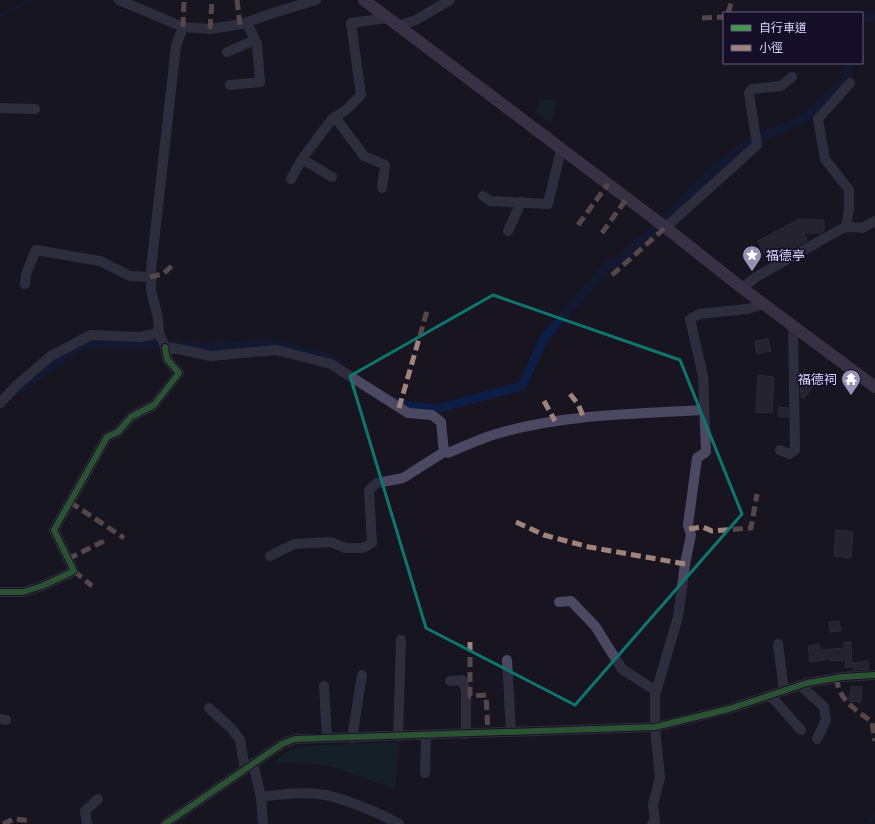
<svg xmlns="http://www.w3.org/2000/svg" width="875" height="824" font-family="Roboto,'Noto Sans TC',sans-serif">
  <rect width="100%" height="100%" fill="#181521"/>
  <path fill="#132c2f" d="M540 99 558 100 551 124 535 112Z
    M399 742 395 789 333 767 292 762 272 763 290 750 309 746Z"/>
  <g fill="none" stroke-linecap="round" stroke-linejoin="round">
    <path stroke="#0c1e45" stroke-width="2.5" d="M0 15 31 0
      M867 824 875 815"/>
    <path stroke="#0c1e45" stroke-width="9" d="M862 19 865 17H875
      M16 391 76 348 88 343 129 345 174 344 202 348 268 343 329 358 340 365
      M394 401 398 404 436 409 522 386 544 338 608 265 617 263 671 214 708 175 751 141 802 120 845 81 849 63"/>
  </g>
  <path fill="#363343" stroke="#453f55" d="M799 219 824 220V231L821 233H804L807 241 768 261 758 241Z
    M768 339 771 351 757 354 755 341Z
    M758 375 774 377 772 413 756 412Z
    M808 377 816 383 803 399 801 397 800 386Z
    M778 407 788 408V417H778Z
    M836 530 853 532 851 558 834 556Z
    M839 621 841 631 830 632 829 622Z
    M844 642H851L852 667 846 668 845 660 831 661V659L810 662 808 646 819 644 820 650 844 648Z
    M868 661 869 669 854 670 853 663Z
    M851 686 862 687 861 702 849 701Z"/>
  <g fill="none" stroke-linecap="round" stroke-linejoin="round">
    <path stroke="#4b4962" stroke-width="10" d="M119 0 183 27
      M316 0 273 13 242 24 210 29 183 27 176 46 151 269V290L158 318 159 333 165 347 178 349 211 356 276 350 331 364 408 413 432 415 441 422 444 452 448 453C464 446 480 439 496 434 563 414 635 414 704 410
      M398 26 416 20 450 0
      M227 52 255 40
      M230 85 260 82 257 44 247 23
      M0 108 35 109
      M335 117 364 156 385 165 382 188
      M302 159 332 177
      M291 179 302 159 332 119 346 110 361 95 351 23 386 18
      M483 196 490 201 548 204 561 150
      M666 227 757 145 749 93 752 89 781 86 792 77
      M846 227 849 209V190L825 159 818 119 850 83
      M508 231 521 202
      M25 284 26 274 36 250 100 261 130 276 150 277
      M742 288 756 277 843 228 852 227 862 228 875 221
      M0 403 17 385 51 356 91 335 140 337 159 333
      M780 450 789 454 795 450 793 325
      M270 556 294 544 331 542 345 548H363L372 543 369 490 377 483 403 478 444 452
      M0 592H23L42 586 74 571 54 530 107 437 118 432 131 417 154 405 179 373 167 359 165 347
      M559 602 571 601 595 626 622 669 656 691
      M778 644 784 691
      M507 660 511 732
      M450 681 462 680 466 690V734
      M800 685 824 707 826 720 817 739
      M324 686 327 738
      M770 695 801 730
      M209 708 232 729 240 740 245 769
      M0 719 6 720
      M398 736 401 640
      M352 738 362 675
      M253 763 261 797 263 824
      M425 773 426 735
      M261 797C280 794 300 792 319 794 339 796 382 814 399 824
      M87 824 85 811 98 799
      M165 824 282 744 295 739 655 727 729 709 807 683 842 677 875 675
      M652 824 655 822 653 804 660 778 655 727V695L678 617 685 564 691 535 688 525 697 458 706 452 703 376 690 319 699 314 747 309 764 304"/>
    <path stroke="#605373" stroke-width="12" d="M364 0 665 227 742 288 875 387"/>
    <path stroke="#a18479" stroke-width="5" stroke-dasharray="10 5" stroke-linecap="butt" d="M237 0 240 25
      M728 13 732 0
      M702 18 724 17
      M183 27 184 0
      M210 29 212 0
      M578 225 608 184
      M602 233 627 198
      M612 275 666 227
      M150 277 163 274 174 264
      M570 394 578 404 583 416
      M544 401 555 421
      M399 408 427 311
      M70 502 124 538
      M516 522 544 535 589 547 685 564
      M689 529 703 527 712 531 751 528 757 494
      M68 559 104 541
      M74 571 92 586
      M470 642V696L486 695 488 733
      M836 678C841 703 853 707 872 722L875 741
      M3 824 14 819 31 821"/>
    <g stroke="#140f27" stroke-width="8">
      <path id="cycleway" d="M0 592H23L42 586 74 571 54 530 107 437 118 432 131 417 154 405 179 373 167 359 165 347
        M165 824 282 744 295 739 655 727 729 709 807 683 842 677 875 675"/>
    </g>
    <use href="#cycleway" stroke="#469c4c" stroke-width="6"/>
  </g>
  <path d="M0 0H875V824H0ZM493 295 680 360 742 514 575 705 426 628 350 376Z" fill="#181521" fill-opacity=".55" fill-rule="evenodd"/>
  <path fill="none" stroke="#0f766e" stroke-width="3" stroke-linejoin="round" d="M493 295 680 360 742 514 575 705 426 628 350 376Z"/>
  <defs>
    <g id="sight-pin" transform="scale(1)"><path d="M0 17L-7.5 6A9.5 9.5 0 1 1 7.5 6Z" fill="#9792b1" stroke="#140f27"/><path d="M0-6L1.8-2.2L6-1.7L2.9 1.2L3.7 5.4L0 3.3L-3.7 5.4L-2.9 1.2L-6-1.7L-1.8-2.2Z" fill="#fff"/></g>
    <g id="temple-pin" transform="scale(1)"><path d="M0 17L-7.5 6A9.5 9.5 0 1 1 7.5 6Z" fill="#9792b1" stroke="#140f27"/><path d="M0-6L5-2H3V0L6.5 2.5H4V6H1.5V3h-3V6H-4V2.5H-6.5L-3 0V-2H-5Z" fill="#fff"/></g>
  </defs>
  <g fill-rule="evenodd">
    <use href="#sight-pin" x="752" y="255"/>
    <use href="#temple-pin" x="851" y="379"/>
  </g>
  <g text-anchor="middle" dominant-baseline="central" stroke-width="3.5" stroke-linejoin="round" paint-order="stroke">
    <g font-size="13" fill="#dcd5ff" stroke="#140f27" text-anchor="start">
      <text x="766" y="255">福德亭</text>
      <text x="837" y="379" text-anchor="end">福德祠</text>
    </g>
  </g>
  <rect x="723" y="12" width="140" height="52" fill="#140f27" stroke="#645e7d"/>
  <rect x="731" y="25" width="20" height="6" fill="#469c4c" stroke="#645e7d"/>
  <text x="759" y="32" font-size="12" fill="#dcd5ff">自行車道</text>
  <rect x="731" y="45" width="20" height="6" fill="#a18479" stroke="#645e7d"/>
  <text x="759" y="52" font-size="12" fill="#dcd5ff">小徑</text>
</svg>
